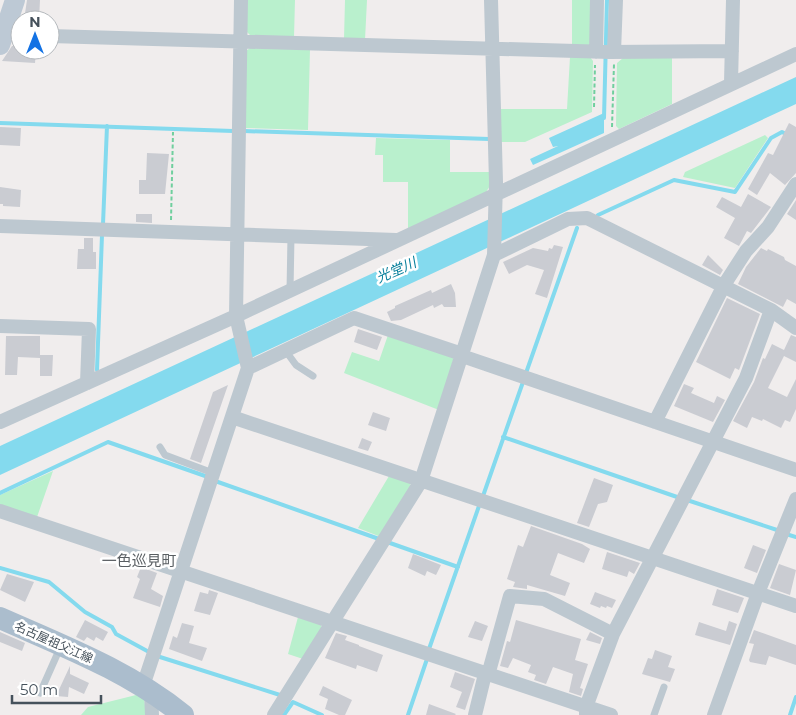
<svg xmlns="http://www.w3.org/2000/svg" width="796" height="715" font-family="Montserrat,'Noto Sans JP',sans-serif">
  <rect width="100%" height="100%" fill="#f0eded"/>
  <path fill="#b9f0cd" d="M247 0H295L294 37 251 36 246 31Z
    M345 0H367L365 40 344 39Z
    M572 0H595L589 47H572Z
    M250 48 310 49 308 130 245 128 246 51Z
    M570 57H590L593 61 592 112 525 142H500L499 109H567Z
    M672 57V104L619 129 616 126 617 63 623 58Z
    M765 135 768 138 735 188 683 177 685 172Z
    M376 138 450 140V172H491V184L483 197 408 229V182H383V155H375Z
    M388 335 454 357 439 410 344 373 352 352 379 361Z
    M53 471 36 520 0 508V495Z
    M389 476 410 483 411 488 381 537 358 528Z
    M298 617 321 625 322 629 303 659 288 654Z
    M140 694 144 697 146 715H81L88 707Z"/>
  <path fill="#84daee" d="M796 77V104L0 475V446Z
    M604 113V133L533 165 530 159 558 146 553 147 549 138Z"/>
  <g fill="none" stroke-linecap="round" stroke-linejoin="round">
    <path stroke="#84daee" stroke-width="4" d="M604 118 607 0
      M0 123 233 131
      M244 131 489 139
      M598 215 674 180 735 192 771 138 782 132 796 139
      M103 224 107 126
      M97 370 102 235
      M526 373 577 228
      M503 437 680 498
      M218 482 379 539
      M0 493 108 442 208 477
      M483 496 523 382
      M687 500 777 530
      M786 534 796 537
      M390 543 458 567
      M0 568 49 582 85 612 112 627 116 634 149 652
      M429 649 479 506
      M160 657 280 695
      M284 715 293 702 322 715
      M408 715 427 659
      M790 715 796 697"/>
  </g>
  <path fill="#caccd2" d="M27 0H40L39 20H24Z
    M12 46H20V50H36L35 63 2 61Z
    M789 123 796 127V173L785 185 770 173 757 195 748 189 768 153 773 155Z
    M0 127 21 128 20 146 0 145Z
    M147 153 169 154 165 194H139V180H146Z
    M0 187 21 190 20 207 3 206V204H0Z
    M748 194 771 207 751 233 747 231 739 246 724 238 735 218 716 207 722 197 741 207Z
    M796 200V220L787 214Z
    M136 214H152V223L136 222Z
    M84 238H93V252H96V269H77L78 249H84Z
    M554 245 563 247 547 298 535 294 544 270 527 265 509 274 503 262 533 248 548 251 549 248 552 249Z
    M761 248 767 251 768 249 784 257 785 260 796 266V304L787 299 783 307 738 284 746 267Z
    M708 255 723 270 720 275 702 265Z
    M451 284 455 293 456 307H444L442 304 434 308 433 305 401 320 391 321 387 312 395 308V306L431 290 432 293Z
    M727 298 760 314 739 370 735 368 730 379 696 362Z
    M358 329 382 337 377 350 354 342Z
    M791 335 796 337V362L784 356 768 388 787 397 796 379V409L790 422 785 420 781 428 763 419 762 421 752 417 747 428 733 421 754 382 763 358 765 359 772 344 784 350Z
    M6 336H40V358L18 357 17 375H5Z
    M40 355H53L52 376H40Z
    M684 384 694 388 691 393 714 403 717 396 725 400 713 422 674 406Z
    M228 385 201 463 190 459 213 392Z
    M373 412 390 418 386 431 368 425Z
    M362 438 372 442 368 451 358 448Z
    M594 478 613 485 607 502 598 504 589 527 577 523Z
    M531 526 582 544 590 549 584 563 558 553 550 575 570 583 565 596 527 585V589L513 587 515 582 507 579 518 545 523 547Z
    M753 545 766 550 757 573 744 568Z
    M607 552 640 563 634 574 629 571 627 577 602 569Z
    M413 554 441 565 436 575 427 571 425 576 408 568Z
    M779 564 796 570 790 595 770 588Z
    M141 567 157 573 151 589 163 596 160 607 133 598 140 579 137 577Z
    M7 574 34 582 25 602 0 590Z
    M717 589 744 598 738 613 712 605Z
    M209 590 218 593 210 615 194 611 200 592 208 594Z
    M595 592 616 600 612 608 607 606 606 608 601 606 600 608 590 604Z
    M85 620 108 632 103 641 96 637 94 641 87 637 84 641 76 637Z
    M516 620 581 639 575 660 588 664 580 688 583 689 581 696 569 692 573 674 553 667 546 684 534 680 536 675 528 672 531 665 513 658 508 668 500 666 507 641 510 642Z
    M475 621 488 626 482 641 468 637Z
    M729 621 737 624 730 645 695 635 699 622 726 631Z
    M182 623 194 626 189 643 207 648 202 661 169 649 173 636 177 638Z
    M754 630 796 645V665L769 656 766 665 750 662 749 660 754 644 749 643Z
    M0 632 25 643 22 651 0 642Z
    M590 632 602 638 600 644 586 640Z
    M336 633 347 636 345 640 359 645V646L383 655 377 672 357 665 356 669 325 658Z
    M655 650 672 656 668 667 675 669 670 682 642 674 648 658 652 659Z
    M70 666V674L89 683 84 694 69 687 68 697 56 696Z
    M455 672 475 679 465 710 456 707 462 692 450 687Z
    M323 686 352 700 345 715H339L325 709 328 699 319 695Z
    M429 704 456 714 455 715H426Z"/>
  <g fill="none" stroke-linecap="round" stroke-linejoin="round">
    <path stroke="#70cf9e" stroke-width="2" stroke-dasharray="4 2.5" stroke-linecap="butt" d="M594 107 595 65
      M612 127 614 64
      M171 220 173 132"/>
    <path stroke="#bdc8d0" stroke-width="7" d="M290 291 291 236
      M285 350 296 365 313 376
      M160 447 165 455 213 473
      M40 693 60 648
      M654 715 664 687"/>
    <path stroke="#bdc8d0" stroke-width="14" d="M3 34 20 35
      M50 36 610 52 732 51
      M596 52 597 0
      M614 52 616 0
      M731 83 733 0
      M0 226 396 240
      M494 255 568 219 587 218 771 310 796 328
      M0 326 89 329 87 383
      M462 356 796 470
      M248 368 354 318 462 354
      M232 417 796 606
      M0 422 236 316 796 54
      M655 422 724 285 746 251 768 227 796 184
      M0 511 611 715
      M488 675 510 596 544 599 613 634
      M143 686 248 368 236 316 241 0
      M151 692 152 715
      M274 715 421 481 494 255 496 182 491 0
      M475 715 485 674
      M586 715V707L613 634 746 378 771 310
      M714 715 758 593 796 499"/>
    <path stroke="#bdc9d5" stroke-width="20" d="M0 45 15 0"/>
    <path stroke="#abbdcd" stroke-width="22" d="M0 618C63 646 129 671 183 715"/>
  </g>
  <g text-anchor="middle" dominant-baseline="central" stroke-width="5" stroke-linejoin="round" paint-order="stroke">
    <g font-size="12" fill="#45515b" stroke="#fff">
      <text transform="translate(54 642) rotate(24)">名古屋祖父江線</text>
    </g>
    <g font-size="14" font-style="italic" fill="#09809c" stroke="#fff">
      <text transform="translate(396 270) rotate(-24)">光堂川</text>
    </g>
    <g font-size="15" fill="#595e62" stroke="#fff">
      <text x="139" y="560">一色巡見町</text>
    </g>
  </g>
  <g transform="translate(35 35)"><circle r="24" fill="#ffffff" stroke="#b5b9bd"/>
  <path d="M0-4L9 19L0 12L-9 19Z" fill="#1372e4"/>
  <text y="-8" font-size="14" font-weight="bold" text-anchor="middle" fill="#45515b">N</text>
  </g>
  <path d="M12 695v8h89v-8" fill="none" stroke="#45515b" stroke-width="2.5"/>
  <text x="20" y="695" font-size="15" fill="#45515b" stroke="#ffffff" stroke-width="4" paint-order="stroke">50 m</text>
</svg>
